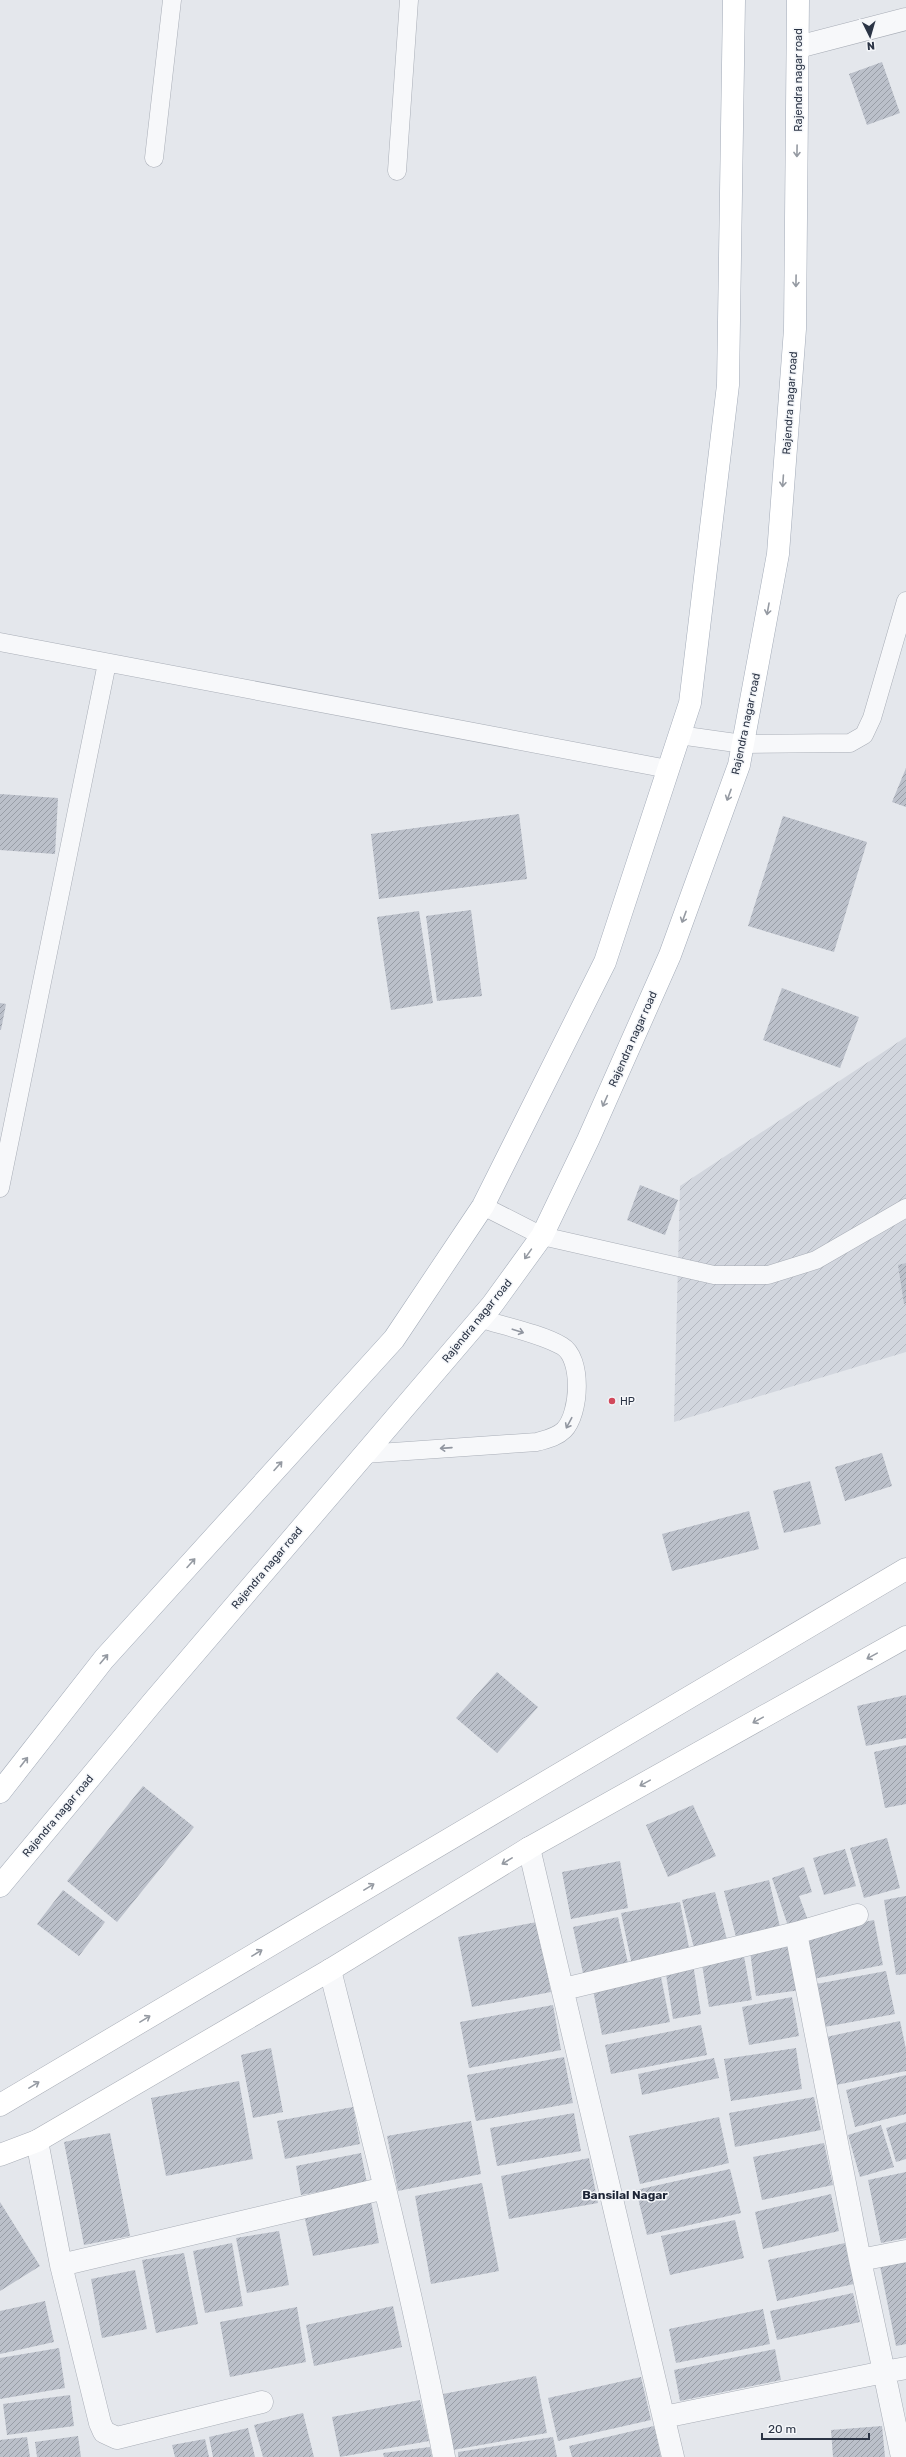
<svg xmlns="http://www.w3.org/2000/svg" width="906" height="2457" font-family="Rubik,sans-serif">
  <defs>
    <pattern id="industrial-furrows" width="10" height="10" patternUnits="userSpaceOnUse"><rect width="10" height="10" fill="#d2d6de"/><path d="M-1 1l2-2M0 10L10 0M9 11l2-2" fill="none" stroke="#b4b8c0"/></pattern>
    <pattern id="building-hatch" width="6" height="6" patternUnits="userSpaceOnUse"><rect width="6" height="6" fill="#bbc0ca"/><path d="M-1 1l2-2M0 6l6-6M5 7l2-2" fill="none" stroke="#989da6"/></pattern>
  </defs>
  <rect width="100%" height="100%" fill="#e4e7ec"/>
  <path fill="url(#industrial-furrows)" d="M906 1037V1352L674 1422 680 1186Z"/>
  <path fill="url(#building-hatch)" d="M882 62 900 113 867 125 849 74Z
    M906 768V807L892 802Z
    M0 794 58 798 55 854 0 850Z
    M519 814 527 879 379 899 371 834Z
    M783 816 867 842 834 952 748 926Z
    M471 910 482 996 437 1001 426 916Z
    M419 911 433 1003 391 1010 377 917Z
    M782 988 859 1017 840 1068 763 1040Z
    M0 1003 6 1004 1 1030H0Z
    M640 1185 678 1200 665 1235 627 1220Z
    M906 1263V1303L904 1304 898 1265Z
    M882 1453 892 1486 845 1501 835 1467Z
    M810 1481 821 1524 784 1533 773 1491Z
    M749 1511 759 1549 672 1571 662 1534Z
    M497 1672 538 1707 497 1753 456 1718Z
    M906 1695V1738L866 1746 857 1706Z
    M906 1745V1804L885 1808 874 1752Z
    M143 1786 194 1827 117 1922 67 1881Z
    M693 1805 716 1856 668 1877 646 1825Z
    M887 1838 900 1888 864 1898 850 1848Z
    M845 1849 856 1886 824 1895 813 1858Z
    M620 1861 628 1908 571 1919 562 1872Z
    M804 1867 812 1892 799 1896 809 1923 789 1929 772 1878Z
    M769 1880 780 1927 736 1937 724 1891Z
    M63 1890 105 1922 79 1956 37 1924Z
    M715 1892 727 1940 694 1948 682 1900Z
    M906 1896V1974L896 1975 884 1900Z
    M680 1902 690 1953 632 1965 621 1913Z
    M618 1917 629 1968 584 1978 573 1927Z
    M874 1920 883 1965 813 1979 804 1934Z
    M537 1922 551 1992 472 2007 458 1937Z
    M795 1945 801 1990 756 1996 750 1951Z
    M743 1951 752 2000 709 2007 701 1958Z
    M693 1964 701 2014 673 2019 665 1968Z
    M886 1971 895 2014 819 2028 811 1985Z
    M660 1972 670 2022 602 2035 592 1985Z
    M792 1997 799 2036 749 2045 742 2007Z
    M553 2005 561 2050 469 2068 460 2022Z
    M900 2021 906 2049V2071L836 2085 826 2037Z
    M701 2025 707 2055 611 2074 605 2045Z
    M271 2048 283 2112 253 2118 241 2055Z
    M796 2048 802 2089 731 2101 724 2059Z
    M564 2057 573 2103 476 2121 467 2075Z
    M714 2058 719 2078 642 2095 638 2074Z
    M906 2075V2114L855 2127 846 2090Z
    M239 2081 253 2159 166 2176 151 2098Z
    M814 2097 821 2130 735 2147 729 2113Z
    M353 2107 360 2144 285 2159 277 2121Z
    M574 2113 581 2151 497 2166 490 2128Z
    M719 2117 729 2163 640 2184 629 2136Z
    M471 2121 481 2174 398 2191 387 2136Z
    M906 2122V2159L896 2162 886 2128Z
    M881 2125 894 2167 860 2177 848 2135Z
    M110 2133 130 2236 84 2245 64 2142Z
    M824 2143 833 2185 762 2200 753 2157Z
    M361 2153 367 2183 301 2195 296 2166Z
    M589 2158 598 2203 509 2219 501 2176Z
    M730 2169 741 2213 647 2235 636 2190Z
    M906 2172V2238L881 2243 868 2180Z
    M482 2183 499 2271 431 2284 415 2196Z
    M831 2194 839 2231 763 2249 755 2212Z
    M371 2201 379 2243 313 2256 304 2214Z
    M0 2202 40 2266 0 2291Z
    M735 2220 744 2258 670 2275 661 2236Z
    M279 2231 289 2285 247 2293 236 2238Z
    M232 2243 243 2306 205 2313 193 2251Z
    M845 2243 854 2284 777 2301 768 2260Z
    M184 2253 198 2324 156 2333 142 2260Z
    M906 2261V2344L896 2346 880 2266Z
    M135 2270 147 2329 102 2338 91 2279Z
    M853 2293 860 2322 777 2340 770 2311Z
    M45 2301 54 2342 0 2354V2311Z
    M393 2306 402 2347 314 2366 306 2325Z
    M297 2307 306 2362 230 2377 220 2322Z
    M763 2309 770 2344 676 2363 669 2329Z
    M59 2348 65 2388 0 2399V2358Z
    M775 2349 781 2380 680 2401 674 2370Z
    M536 2376 547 2433 453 2450 443 2394Z
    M641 2377 651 2420 558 2441 548 2398Z
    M70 2395 74 2426 7 2435 3 2404Z
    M420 2400 429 2441 340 2457 332 2417Z
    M303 2413 314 2457H263L254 2425Z
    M654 2426 661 2457H572L569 2446Z
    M882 2426 885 2457H833L831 2430Z
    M248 2428 255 2457H213L209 2437Z
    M78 2436 81 2457H37L35 2442Z
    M27 2437 30 2457H0V2440Z
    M553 2437 557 2457H458V2452Z
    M205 2439 209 2457H175L172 2445Z
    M430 2447 432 2457H384L383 2453Z"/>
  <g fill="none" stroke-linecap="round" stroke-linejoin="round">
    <g stroke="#a9aeb7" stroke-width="19">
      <path id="lane" d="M154 158 172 0
        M397 171 409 0
        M0 642 668 769
        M679 735 743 744 850 743 864 735 872 718 906 601
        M0 1188 107 663
        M483 1206 542 1236 714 1275H768L816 1260 906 1208
        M364 1454 537 1442C547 1439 557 1437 564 1430 580 1414 583 1358 562 1346 542 1334 504 1326 481 1319"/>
    </g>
    <g stroke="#a9aeb7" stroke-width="23">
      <path id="street" d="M798 47 906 19
        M529 1848 673 2457
        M330 1970C371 2131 413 2293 444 2457
        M564 1989 796 1933 857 1915
        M37 2141 61 2265 100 2423 104 2432 117 2438 262 2402
        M860 2260 906 2251
        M61 2265 385 2188
        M664 2417 884 2372 860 2260 796 1933
        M902 2457 884 2372 906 2368"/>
    </g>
    <g stroke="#a9aeb7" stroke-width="23">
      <path id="secondary" d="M0 2105 906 1569
        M0 2155 37 2141 330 1970 529 1848 906 1637"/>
    </g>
    <g stroke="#a3abb8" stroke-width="23">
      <path id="primary" d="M0 1792 104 1659 394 1339 483 1206 605 962 690 703 728 385 734 0
        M0 1886 152 1703 492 1305 542 1236 588 1140 670 955 739 765 778 554 795 329 798 0"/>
    </g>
    <use href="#lane" stroke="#f7f8fa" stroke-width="18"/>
    <use href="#street" stroke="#f7f8fa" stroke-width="22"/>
    <use href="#secondary" stroke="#fff" stroke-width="22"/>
    <use href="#primary" stroke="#fff" stroke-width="22"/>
  </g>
  <defs><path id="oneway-shaft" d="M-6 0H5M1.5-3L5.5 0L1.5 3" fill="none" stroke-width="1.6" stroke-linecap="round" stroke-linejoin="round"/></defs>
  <g stroke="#959aa2">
    <use href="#oneway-shaft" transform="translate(797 151) rotate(91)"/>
    <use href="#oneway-shaft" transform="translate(796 281) rotate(91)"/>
    <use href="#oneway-shaft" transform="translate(783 481) rotate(94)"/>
    <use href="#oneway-shaft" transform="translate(768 609) rotate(100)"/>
    <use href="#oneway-shaft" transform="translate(729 795) rotate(110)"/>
    <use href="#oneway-shaft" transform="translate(684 917) rotate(110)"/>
    <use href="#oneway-shaft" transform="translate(605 1101) rotate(114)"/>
    <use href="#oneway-shaft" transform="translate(528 1254) rotate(125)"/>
    <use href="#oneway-shaft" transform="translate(278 1466) rotate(-48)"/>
    <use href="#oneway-shaft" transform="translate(191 1563) rotate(-48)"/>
    <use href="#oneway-shaft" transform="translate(872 1656) rotate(151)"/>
    <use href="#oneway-shaft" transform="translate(104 1659) rotate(-50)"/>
    <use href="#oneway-shaft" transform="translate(758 1720) rotate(151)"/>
    <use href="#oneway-shaft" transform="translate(24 1762) rotate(-52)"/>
    <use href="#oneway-shaft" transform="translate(645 1783) rotate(151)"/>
    <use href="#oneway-shaft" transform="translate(507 1861) rotate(149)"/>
    <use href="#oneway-shaft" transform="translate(369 1887) rotate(-31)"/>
    <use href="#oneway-shaft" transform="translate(257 1953) rotate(-31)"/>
    <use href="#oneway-shaft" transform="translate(145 2019) rotate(-31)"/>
    <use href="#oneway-shaft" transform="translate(34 2085) rotate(-31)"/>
  </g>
  <g stroke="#9196a0">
    <use href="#oneway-shaft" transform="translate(518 1331) rotate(18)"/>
    <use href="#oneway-shaft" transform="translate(569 1423) rotate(118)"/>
    <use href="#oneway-shaft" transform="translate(446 1448) rotate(176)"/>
  </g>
  <circle fill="#d1495b" stroke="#f4f6f9" stroke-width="1.5" cx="612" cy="1401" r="4"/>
  <g text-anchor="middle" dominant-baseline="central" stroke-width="3" stroke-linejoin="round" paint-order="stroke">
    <g font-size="11" fill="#2b3445" stroke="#f4f6f9">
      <text transform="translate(798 80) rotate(-90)">Rajendra nagar road</text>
      <text transform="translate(790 403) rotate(-86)">Rajendra nagar road</text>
      <text transform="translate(746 724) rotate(-78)">Rajendra nagar road</text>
      <text transform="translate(633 1039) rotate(-66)">Rajendra nagar road</text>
      <text transform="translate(477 1321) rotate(-51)">Rajendra nagar road</text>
      <text transform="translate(267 1568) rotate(-50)">Rajendra nagar road</text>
      <text transform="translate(58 1816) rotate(-50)">Rajendra nagar road</text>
    </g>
    <g font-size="11" fill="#2b3445" stroke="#f4f6f9" text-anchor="start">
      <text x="620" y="1401">HP</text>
    </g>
    <g font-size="12" font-weight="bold" fill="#1d2536" stroke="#f4f6f9">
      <text x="625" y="2195">Bansilal Nagar</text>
    </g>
  </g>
  <g transform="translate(870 36) rotate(175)" stroke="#f4f6f9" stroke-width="3" paint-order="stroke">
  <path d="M0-3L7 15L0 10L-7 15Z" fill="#2b3445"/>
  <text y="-6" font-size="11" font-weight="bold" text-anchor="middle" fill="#2b3445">N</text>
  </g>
  <path d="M762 2433v6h107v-6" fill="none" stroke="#2b3445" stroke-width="2"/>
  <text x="768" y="2433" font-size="12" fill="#2b3445" stroke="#f4f6f9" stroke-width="3" paint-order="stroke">20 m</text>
</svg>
